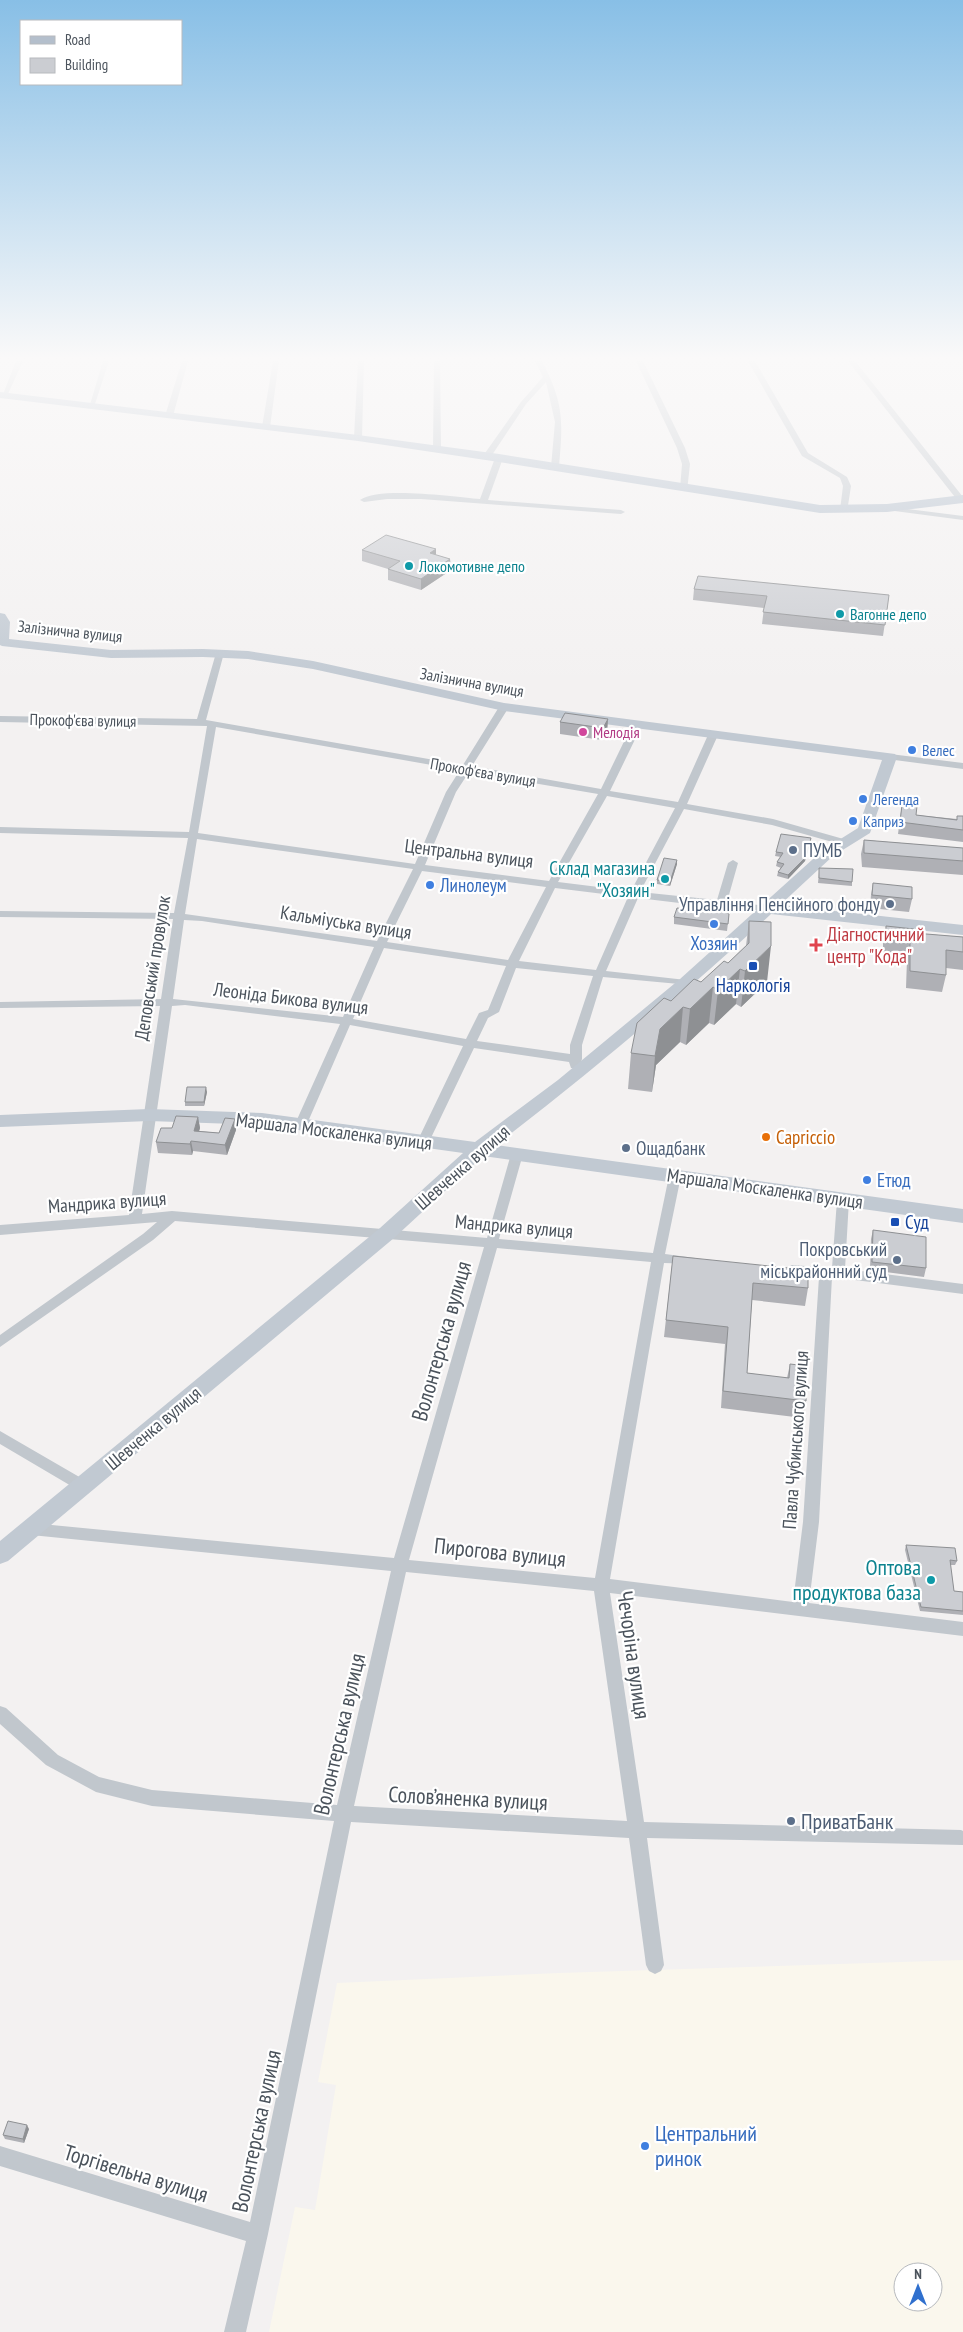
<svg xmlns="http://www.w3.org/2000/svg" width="963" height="2332" font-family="'PT Sans Narrow',sans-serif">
  <rect width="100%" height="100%" fill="#f3f1f1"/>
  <path fill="#faf7ed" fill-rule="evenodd" d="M963 1960V2332H269L295 2207 315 2210 336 2085 318 2082 337 1983 559 1973ZM903 2272H933V2302H903Z"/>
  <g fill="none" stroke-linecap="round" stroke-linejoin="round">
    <path fill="#c1c7cd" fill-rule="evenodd" d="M16 361H23L7 396 2 397Z
      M103 361H109L94 407 89 408Z
      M182 361H188L173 416 169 418 165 416Z
      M273 361H279L270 427 266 429 262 427Z
      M358 361H364L362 438 358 440 354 438Z
      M434 361H440L441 449 437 451 433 449Z
      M535 361H542C564 404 563 420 559 467L555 469 551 467 555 422 546 382 526 404 490 458 483 456 521 402 543 377Z
      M636 361H643L685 448 690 464 687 491 680 489 682 464 677 448Z
      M748 361H755L808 453 847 477 851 486 847 512 840 510 843 486 840 478 802 456Z
      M848 361H855L963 497V501H958Z
      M499 456 503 458 488 500 621 510 625 512 621 514 421 499H387L364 502 360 500C379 486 455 497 480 499L495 458Z
      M884 506 963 516V520L887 510H884Z
      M220 650 224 653 206 720 463 765 499 707 504 704 509 707 472 766 601 789 632 725 637 722 642 725 610 791 678 802 708 735 713 732 718 735 687 804 773 819 847 840 848 842 843 845 772 825 684 809 640 892 717 900 728 863 733 860 738 863 727 902 769 906 774 909 773 911 721 908 638 898 606 971 686 980 690 981 692 983 690 985 603 977 582 1045V1059L579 1068H571L569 1062 474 1048 429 1142 423 1146 417 1142 463 1046 350 1025 307 1124 301 1128 295 1124 340 1024 185 1005 172 1006 142 1214 172 1211 487 1238 511 1154 517 1150 523 1154 499 1239 653 1253 669 1176 671 1173H679L681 1176 665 1254 695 1258 697 1261 695 1264 664 1263 610 1579 793 1602 803 1522 819 1277 787 1273 785 1270 787 1267 792 1265 832 1268 837 1200 843 1196 849 1200 845 1269 963 1284V1294L832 1277 819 1522 809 1603 963 1622V1636L610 1593 644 1822 961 1830 963 1831V1845L647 1838 664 1965 661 1971 655 1974 649 1971 646 1965 629 1838 351 1822 268 2234 246 2332H224L246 2241 0 2166V2146L250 2222 334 1821 152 1806 96 1792 46 1765 0 1724V1706L6 1708 58 1755 99 1777 152 1790 337 1805 391 1571 31 1535 26 1533 23 1529 26 1525 31 1523 394 1558 484 1247 175 1221 153 1240 0 1347V1335L143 1234 157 1222 0 1235V1225L129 1215 160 1006 0 1008V1002L161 999 173 919 0 917V911L174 913 188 838 0 833V827L189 832 207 726 0 722V716L197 719 216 653ZM216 727 460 770 446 792 415 864 198 833ZM469 772 598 794 549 881 425 865 456 792ZM607 796 675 808 631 891 558 882ZM197 839 413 869 377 941 185 914ZM422 871 546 887 508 960 387 942ZM555 888 628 897 596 970 519 961ZM184 920 202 921 374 947 343 1017 173 999ZM384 948 506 966 488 1010 479 1013 466 1039 353 1019ZM516 968 593 976 570 1045V1054L477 1041 488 1018 499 1012ZM497 1248 651 1262 595 1578 409 1560ZM406 1572 594 1591 627 1821 354 1806Z
      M890 754 963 763V769L887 759 885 757Z
      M0 1431 88 1482 90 1486 88 1490 83 1492 78 1490 0 1444Z"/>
    <path fill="#c1c9d2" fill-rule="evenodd" d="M0 613 5 614 10 622 9 639 111 650 203 649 248 651 313 661 504 703 895 754 897 757 870 833 833 856 780 905 963 925V935L771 914C683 995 591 1072 496 1145L963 1209V1223L483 1156 394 1238 8 1561 0 1564V1541L380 1228 463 1153 262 1125 149 1121 0 1127V1115L149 1109 262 1113 475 1142 558 1080 680 979 823 850 858 828 882 760 504 711 313 669 248 659 203 657 111 658 2 646 0 645Z"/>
    <path fill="#b4bfcc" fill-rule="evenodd" d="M0 392 358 435 499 454 820 505 887 504 963 495V503L887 512 820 513 499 462 358 441 0 398Z"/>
  </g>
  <path fill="#afb0b5" d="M436 549V555L450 559 451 570 421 590 388 580V569L362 561V550Z
    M694 589 889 595 883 636 762 624 764 608 693 600Z
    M608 719 607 731 602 740 560 734V722Z
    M903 796 916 815 957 819V816H963V842L898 834Z
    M811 838 805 861 788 879 777 876 778 872 781 868 776 866 777 862 781 857 775 856 776 852Z
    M864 840 963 848V875L862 867 861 854Z
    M677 860V864L670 886 657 884V880Z
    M819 872 852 882V886L818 883Z
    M873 883 912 899 909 912 870 908 871 895Z
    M729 914 727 931 674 924V917Z
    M749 921 767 982 741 1007 736 1004 714 1025 709 1023 686 1045 680 1042 656 1065 652 1092 628 1089 631 1053 671 1001 701 982 728 963 746 946Z
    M886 926 914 933 963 937V970L946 968V975L942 992 906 988 907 959 883 957V944Z
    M207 1092 204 1106H185V1102Z
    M198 1117 200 1128 199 1131 219 1133 235 1119 236 1130 227 1155 193 1151 192 1155 158 1153 156 1142 172 1128Z
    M873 1230 926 1268 924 1277 870 1270 871 1239Z
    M673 1256 808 1288 805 1306 752 1300 747 1373 787 1378 790 1364 806 1401 803 1418 721 1408 725 1344 664 1337Z
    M906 1545 957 1561 955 1565H950L954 1591 963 1592V1615L920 1611 905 1550Z
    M29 2129 24 2143 5 2139 3 2135Z"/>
  <path fill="#8e9093" d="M436 549V560L430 553Z
    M450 559 451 570 421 590V579Z
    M608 719 607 731 602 740 603 728Z
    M811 838 805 861 788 879V875Z
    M677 860V864L670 886V882Z
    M771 946 767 982 741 1007 745 971Z
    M740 969 736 1004 714 1025 718 990Z
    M713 987 709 1023 686 1045 690 1009Z
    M683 1007 680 1042 656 1065 652 1092 655 1056 660 1029Z
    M206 1087 207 1092 204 1106V1102Z
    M198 1117 200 1128 196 1141 194 1131Z
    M235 1119 236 1130 227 1155 225 1145Z
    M191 1141 193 1151 192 1155 190 1144Z
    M27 2125 29 2129 24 2143 23 2139Z"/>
  <path fill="#cbcdd2" stroke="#8e9093" d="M386 535 436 549 430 553 450 559 421 579 388 569 400 561 362 550Z
    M698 576 889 595 885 625 763 612 767 596 694 589Z
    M565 713 608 719 603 728 560 722Z
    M903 796 918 797 916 815 957 820V816H963V830L900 822Z
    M781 834 811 838 806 857 788 875 778 872 784 864 777 862 783 853 776 852Z
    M864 840 963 848V861L864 853Z
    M664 858 677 860 670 882 657 880Z
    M819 868 853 869 852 882 819 878Z
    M873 883 912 887V899L872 895Z
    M677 908 702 911V908L724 911 729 914 728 924 674 917Z
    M749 921 771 922V946L745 971 740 969 718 990 713 987 690 1009 683 1007 660 1029 655 1056 631 1053 637 1023 664 998 671 1001 694 979 701 982 724 961 728 963 749 943Z
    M886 926 914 929V933L963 937V952L946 950V975L910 971V942L886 940Z
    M187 1087H206L204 1102H185Z
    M176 1116 198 1117 194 1131 219 1133 225 1118 235 1119 225 1145 191 1141 190 1144 156 1142 161 1128H172Z
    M873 1230 926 1237V1268L872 1262Z
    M673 1256 808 1270V1288L753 1283 747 1373 789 1378 790 1364 807 1366 806 1401 723 1391 728 1327 666 1320Z
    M906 1545 955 1548 957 1561 950 1560 954 1591 963 1592V1611L921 1607Z
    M8 2121 27 2125 23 2139 3 2135Z"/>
  <linearGradient id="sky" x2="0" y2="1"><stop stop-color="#88bfe6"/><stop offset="0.52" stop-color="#faf9f9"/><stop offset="1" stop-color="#faf9f9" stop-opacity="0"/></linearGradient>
  <rect width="963" height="688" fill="url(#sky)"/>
  <g fill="#0f9aa8" stroke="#fff" stroke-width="2">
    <circle cx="409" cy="566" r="5"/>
    <circle cx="840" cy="614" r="5"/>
    <circle cx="665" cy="879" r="5"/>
    <circle cx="931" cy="1580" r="5"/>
  </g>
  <circle fill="#d1479c" stroke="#fff" stroke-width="2" cx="583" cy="732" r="5"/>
  <g fill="#3f7fe0" stroke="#fff" stroke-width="2">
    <circle cx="912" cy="750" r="5"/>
    <circle cx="863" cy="799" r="5"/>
    <circle cx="853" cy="821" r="5"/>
    <circle cx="430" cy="885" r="5"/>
    <circle cx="714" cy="924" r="5"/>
    <circle cx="867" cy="1180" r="5"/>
    <circle cx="645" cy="2146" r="5"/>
  </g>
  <g fill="#5c6f8a" stroke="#fff" stroke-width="2">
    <circle cx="793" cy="850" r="5"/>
    <circle cx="890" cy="904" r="5"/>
    <circle cx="626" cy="1148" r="5"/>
    <circle cx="897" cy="1260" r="5"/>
    <circle cx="791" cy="1821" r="5"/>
  </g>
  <path fill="#e0444e" stroke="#fff" stroke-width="2" d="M813.5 937.5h5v5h5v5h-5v5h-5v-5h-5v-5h5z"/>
  <g fill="#1a4fb4" stroke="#fff" stroke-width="2">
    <rect x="748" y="961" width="10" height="10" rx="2.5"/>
    <rect x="890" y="1217" width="10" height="10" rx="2.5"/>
  </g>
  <circle fill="#e8710a" stroke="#fff" stroke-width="2" cx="766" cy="1137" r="5"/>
  <g text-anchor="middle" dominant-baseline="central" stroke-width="4.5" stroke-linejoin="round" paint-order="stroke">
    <g font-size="16" fill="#0d838f" stroke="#fff" text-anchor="start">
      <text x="419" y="566">Локомотивне депо</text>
      <text x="850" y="614">Вагонне депо</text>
    </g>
    <g font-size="16" fill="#4b535c" stroke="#fff">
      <text transform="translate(70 631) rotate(6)">Залізнична вулиця</text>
      <text transform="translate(472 682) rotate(10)">Залізнична вулиця</text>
      <text transform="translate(83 720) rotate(1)">Прокоф'єва вулиця</text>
      <text transform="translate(483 772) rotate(10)">Прокоф'єва вулиця</text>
    </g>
    <g font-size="16" fill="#b23c85" stroke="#fff" text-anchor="start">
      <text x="593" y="732">Мелодія</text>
    </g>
    <g font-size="16" fill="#366cbe" stroke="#fff" text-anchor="start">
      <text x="922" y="750">Велес</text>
      <text x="873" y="799">Легенда</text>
      <text x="863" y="821">Каприз</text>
    </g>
    <g font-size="19" fill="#4e5e75" stroke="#fff" text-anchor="start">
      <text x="803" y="850">ПУМБ</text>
      <text x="880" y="904" text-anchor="end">Управління Пенсійного фонду</text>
      <text x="636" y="1148">Ощадбанк</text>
      <text x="887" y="1249" text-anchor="end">Покровський<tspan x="887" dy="22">міськрайонний суд</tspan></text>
    </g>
    <g font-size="19" fill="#4b535c" stroke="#fff">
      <text transform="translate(469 853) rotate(7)">Центральна вулиця</text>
      <text transform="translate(346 922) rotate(9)">Кальміуська вулиця</text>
      <text transform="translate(152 968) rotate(-81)">Деповський провулок</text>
      <text transform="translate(291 998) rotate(7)">Леоніда Бикова вулиця</text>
      <text transform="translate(334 1131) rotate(7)">Маршала Москаленка вулиця</text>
      <text transform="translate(462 1167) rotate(-41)">Шевченка вулиця</text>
      <text transform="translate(765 1188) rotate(8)">Маршала Москаленка вулиця</text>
      <text transform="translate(107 1202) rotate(-4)">Мандрика вулиця</text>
      <text transform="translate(514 1226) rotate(5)">Мандрика вулиця</text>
      <text transform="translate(153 1428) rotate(-40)">Шевченка вулиця</text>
      <text transform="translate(795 1440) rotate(-86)">Павла Чубинського вулиця</text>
    </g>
    <g font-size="19" fill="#0d838f" stroke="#fff" text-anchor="end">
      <text x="655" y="868">Склад магазина<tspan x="655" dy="22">"Хозяин"</tspan></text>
    </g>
    <g font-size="19" fill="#366cbe" stroke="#fff" text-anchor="start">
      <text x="440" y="885">Линолеум</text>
      <text x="714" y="943" text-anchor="middle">Хозяин</text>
      <text x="877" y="1180">Етюд</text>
    </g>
    <g font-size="19" fill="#be3a42" stroke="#fff" text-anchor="start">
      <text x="827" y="934">Діагностичний<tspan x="827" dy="22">центр "Кода"</tspan></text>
    </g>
    <g font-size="19" fill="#164399" stroke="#fff">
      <text x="753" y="985">Наркологія</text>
      <text x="905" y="1222" text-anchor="start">Суд</text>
    </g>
    <g font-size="19" fill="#c56008" stroke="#fff" text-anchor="start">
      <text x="776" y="1137">Capriccio</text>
    </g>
    <g font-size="22" fill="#4b535c" stroke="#fff">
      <text transform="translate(441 1341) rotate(-74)">Волонтерська вулиця</text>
      <text transform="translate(500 1552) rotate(6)">Пирогова вулиця</text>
      <text transform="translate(634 1655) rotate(82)">Чечоріна вулиця</text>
      <text transform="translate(339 1734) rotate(-77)">Волонтерська вулиця</text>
      <text transform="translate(468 1798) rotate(3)">Солов’яненка вулиця</text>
      <text transform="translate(256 2131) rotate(-78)">Волонтерська вулиця</text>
      <text transform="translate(136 2173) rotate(17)">Торгівельна вулиця</text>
    </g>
    <g font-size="22" fill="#0d838f" stroke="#fff" text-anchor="end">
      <text x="921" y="1567">Оптова<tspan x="921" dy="25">продуктова база</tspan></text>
    </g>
    <g font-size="22" fill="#4e5e75" stroke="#fff" text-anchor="start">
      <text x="801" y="1821">ПриватБанк</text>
    </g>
    <g font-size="22" fill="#366cbe" stroke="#fff" text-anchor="start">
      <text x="655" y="2133">Центральний<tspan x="655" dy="25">ринок</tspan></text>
    </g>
  </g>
  <rect x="20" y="20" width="162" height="65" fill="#ffffff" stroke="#b7babe"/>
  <rect x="30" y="36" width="25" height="8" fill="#b4bfcc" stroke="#b7babe"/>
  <text x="65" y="45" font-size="15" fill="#4b535c">Road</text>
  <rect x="30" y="58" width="25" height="15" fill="#cbcdd2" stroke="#b7babe"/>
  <text x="65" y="70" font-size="15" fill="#4b535c">Building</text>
  <g transform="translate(918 2287)"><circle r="24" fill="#ffffff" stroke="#b7babe"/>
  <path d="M0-4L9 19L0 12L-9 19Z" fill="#3070ce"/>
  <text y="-8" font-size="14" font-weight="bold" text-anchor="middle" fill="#4b535c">N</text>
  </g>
</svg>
